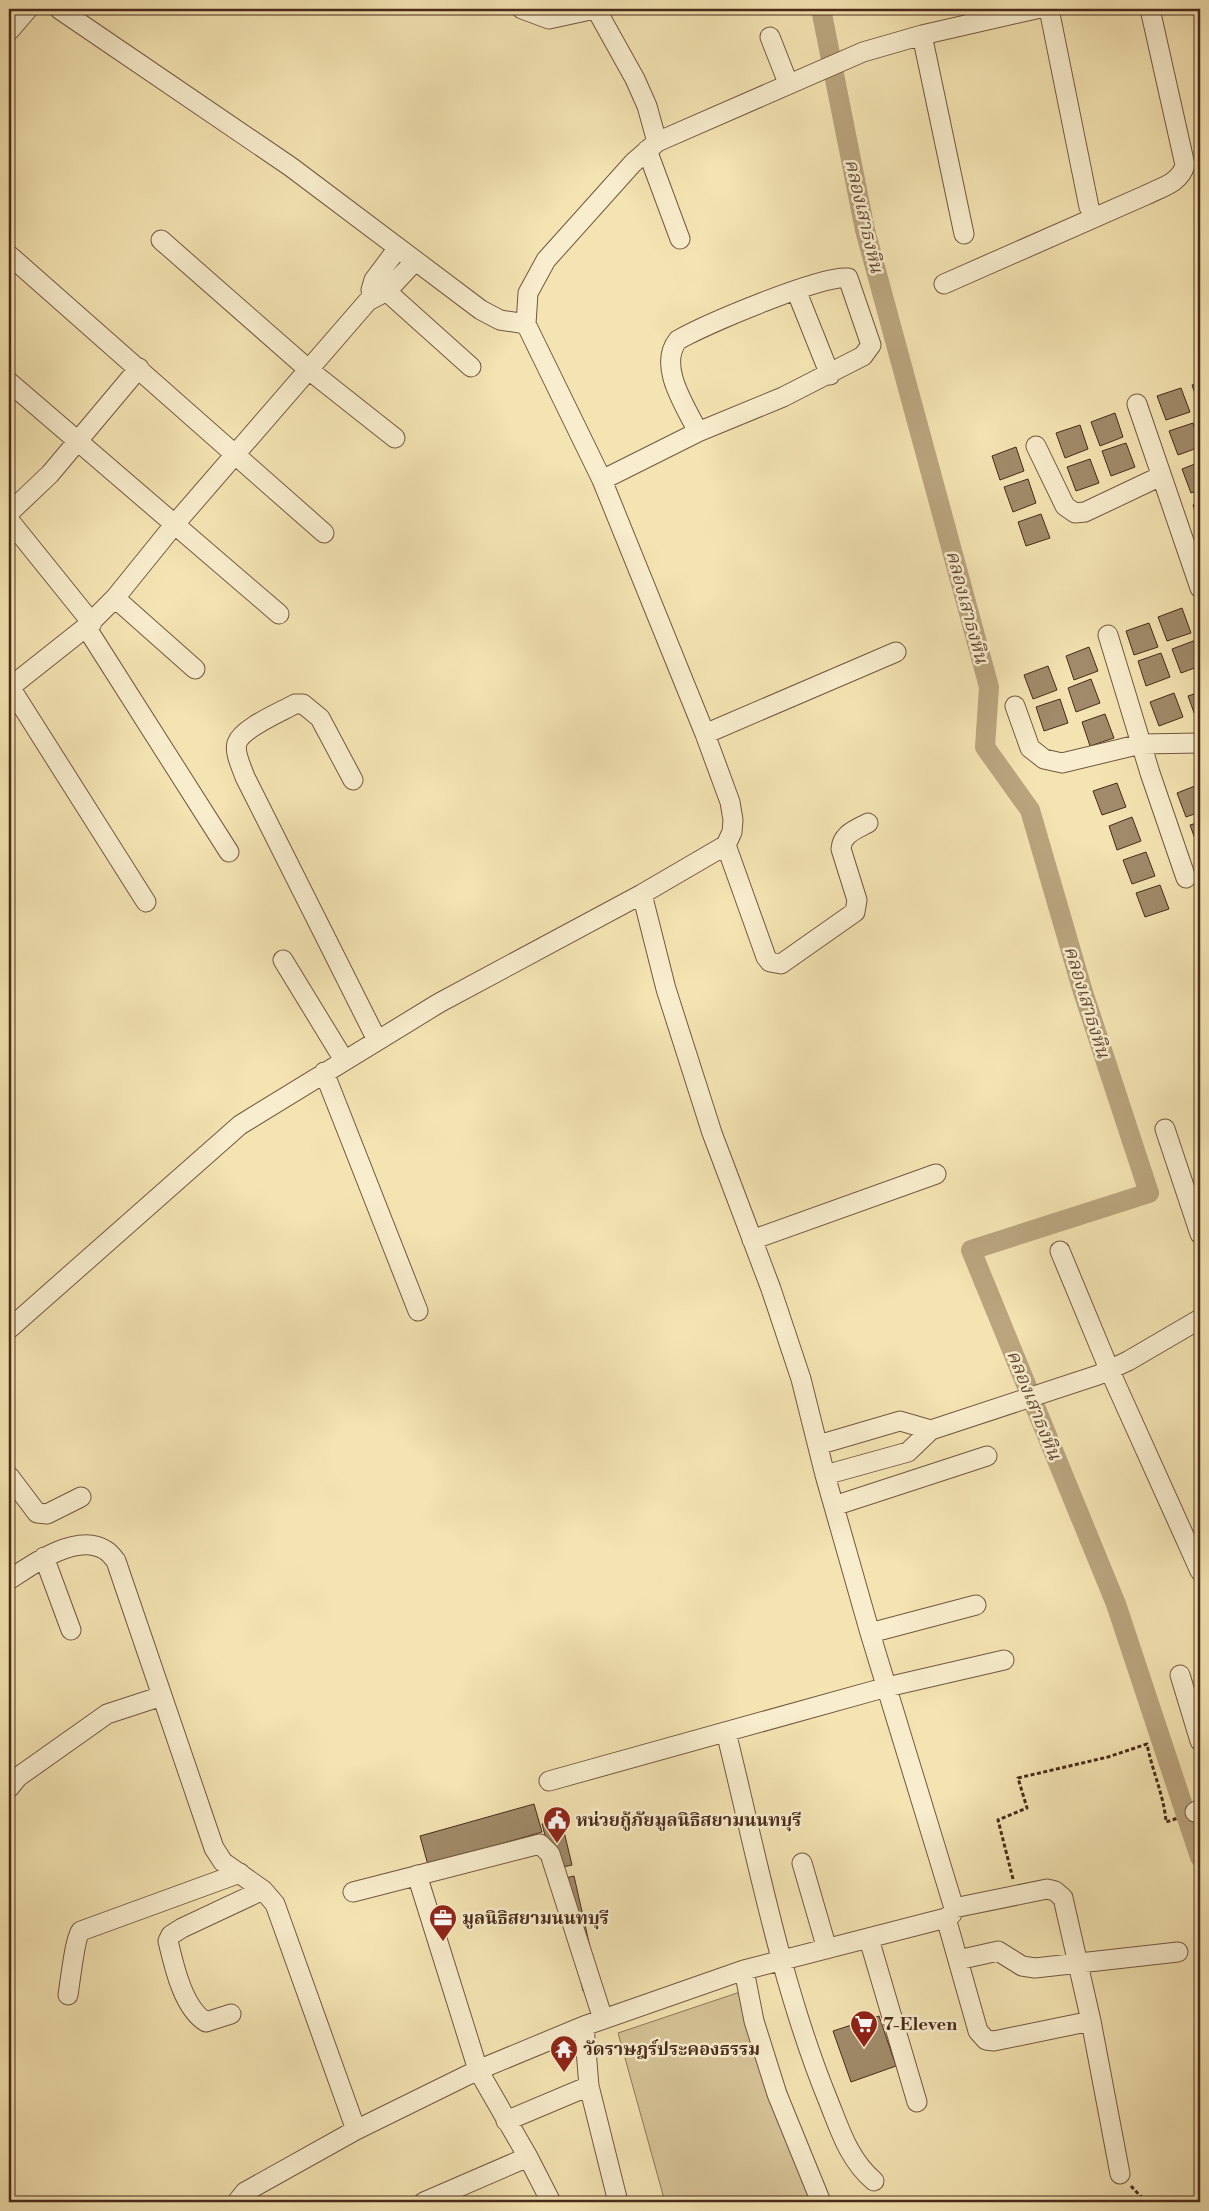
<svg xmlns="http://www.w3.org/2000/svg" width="1209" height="2211" font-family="'Libre Bodoni','Noto Serif Thai',serif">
  <rect width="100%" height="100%" fill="#f4e4b2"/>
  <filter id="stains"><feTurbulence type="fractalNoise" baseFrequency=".004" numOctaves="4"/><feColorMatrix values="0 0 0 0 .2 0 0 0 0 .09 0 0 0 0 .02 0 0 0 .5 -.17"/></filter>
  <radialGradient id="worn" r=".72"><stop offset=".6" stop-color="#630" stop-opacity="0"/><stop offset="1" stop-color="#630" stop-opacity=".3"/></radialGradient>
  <path fill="#d7c498" stroke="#90775a" d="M746 1990 824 2202H665L618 2033Z"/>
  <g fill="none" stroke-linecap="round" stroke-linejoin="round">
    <path stroke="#baa57f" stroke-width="20" d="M821 9 865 230 989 687 985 747 1030 810 1083 992 1149 1193 971 1250 1116 1604 1200 1857"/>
  </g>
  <path fill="#a18b6a" stroke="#482a1b" d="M1200 383V408L1192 385Z
    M1181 388 1190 412 1166 420 1157 396Z
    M1115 413 1123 437 1100 446 1091 422Z
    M1193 423 1200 447 1178 455 1169 431Z
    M1080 425 1088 449 1065 458 1056 433Z
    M1126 443 1135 467 1111 476 1102 451Z
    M1016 447 1024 471 1000 480 992 456Z
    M1090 459 1099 483 1076 491 1067 467Z
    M1200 462V490L1191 493 1182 469Z
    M1028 479 1036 503 1013 512 1004 487Z
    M1200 502V526L1193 505Z
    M1041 514 1050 538 1026 546 1018 522Z
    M1182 608 1191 633 1167 641 1158 617Z
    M1149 623 1158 647 1134 655 1126 631Z
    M1196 640 1200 652V666L1181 673 1172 649Z
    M1089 647 1098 671 1074 680 1066 656Z
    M1161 653 1170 677 1146 686 1138 661Z
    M1048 666 1057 690 1033 699 1024 675Z
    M1091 679 1100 703 1076 712 1068 688Z
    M1200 692V719L1197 721 1188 696Z
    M1174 693 1183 717 1159 726 1150 702Z
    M1060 699 1068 723 1044 731 1036 707Z
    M1105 714 1114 738 1090 746 1082 722Z
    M1117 783 1126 807 1102 815 1093 791Z
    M1200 784V812L1186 817 1177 793Z
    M1132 817 1141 841 1117 850 1109 826Z
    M1200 822V849L1199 850 1190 825Z
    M1146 852 1155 876 1132 884 1123 860Z
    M1160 885 1169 909 1145 917 1136 893Z
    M534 1804 542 1832 428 1865 420 1836Z
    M561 1819 572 1865 554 1869 542 1824Z
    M574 1876 599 1987 583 1991 557 1880Z
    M879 2016 896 2066 851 2082 833 2031Z"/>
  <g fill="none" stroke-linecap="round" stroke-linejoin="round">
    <g stroke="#735841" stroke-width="21">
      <path id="minor" d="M59 9 291 167 481 310 500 320 526 324
        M522 9 549 19 595 9
        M596 9 635 79 647 106 657 142
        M1049 9 1089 207
        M9 31 28 9
        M922 35 964 234
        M770 37 788 83
        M647 150 680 239
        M161 240 309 370 395 438
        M9 255 324 533
        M374 280 471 367
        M944 284 1146 195C1162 187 1180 183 1185 165L1150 9
        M371 290 374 280 398 248
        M796 290 830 375
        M9 382 279 614
        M1137 404 1200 588
        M1036 446 1065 506 1075 513 1085 512 1161 476
        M602 480 698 432 783 397 863 356 871 345 848 278C821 275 704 325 678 340 657 366 686 407 698 432
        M9 513 50 474 139 368
        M9 520 92 623
        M115 598 195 669
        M86 627 229 852
        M1108 635 1150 773 1186 878
        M10 687 146 902
        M9 688 86 627 115 598 174 525 368 301 387 291 415 261
        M1015 706 1030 748 1044 759 1062 763 1141 744 1200 743
        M705 734 896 652
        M353 780 320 718 303 704H295C281 712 242 728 237 743 234 753 242 768 245 777L377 1040
        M726 845 766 957 770 962 781 964 855 912 857 900 841 849C842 834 855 830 868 823
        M283 960 344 1060
        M324 1072 418 1311
        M1165 1129 1200 1234
        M752 1240 936 1174
        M1060 1251 1109 1369 1200 1571
        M9 1329 240 1125 439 1003 642 894 726 845 732 832 733 820 730 802 705 734 602 480 526 324 528 293 546 260 633 163 657 142 863 52 922 35 1036 9
        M931 1430 1098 1375 1128 1361 1200 1319
        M818 1445 900 1421 931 1430 908 1452 825 1475
        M9 1476 37 1513 47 1514 81 1497
        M834 1506 987 1456
        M44 1557 71 1630
        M9 1580C31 1565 77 1532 105 1550 109 1552 113 1557 116 1561L214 1848 223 1862 263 1890 275 1904 356 2130
        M870 1633 976 1605
        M1180 1675 1200 1741
        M726 1732C756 1853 781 1985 828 2100 840 2130 849 2160 874 2181
        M549 1781 887 1687 1004 1660
        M9 1788 18 1777 107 1714 162 1696
        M1195 1812 1200 1809
        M802 1863 827 1949
        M417 1875 478 2070 528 2157 551 2202
        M353 1892 540 1844 550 1854 603 2019
        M954 1908 1047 1889 1055 1891 1063 1898 1091 2021
        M946 1918 978 2031 986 2040 994 2041 1091 2021 1120 2174
        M869 1939 917 2102
        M958 1960 998 1951 1022 1966 1035 1968 1178 1952
        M744 1970 754 2021 777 2094 821 2202
        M68 1995C70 1983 75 1937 81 1931L240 1873
        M231 2014 206 2022C183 2008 174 1966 168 1941L171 1935 182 1928 263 1890
        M584 2026 589 2086 618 2202
        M506 2121 589 2086
        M237 2202 245 2192 356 2130 478 2070 584 2026 744 1970 946 1918 952 1914 954 1908 870 1633 825 1475 801 1379 771 1289 712 1133 666 989 642 894
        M424 2202 528 2157"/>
    </g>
    <path stroke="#482a1b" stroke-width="3" stroke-dasharray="4 2.5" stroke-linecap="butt" d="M1013 1879 998 1820 1027 1808 1018 1778 1108 1757 1147 1744C1152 1771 1164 1795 1166 1822L1178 1818
      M1131 2186 1146 2202"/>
    <use href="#minor" stroke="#f8edcd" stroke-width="19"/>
  </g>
  <defs>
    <g id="civic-pin" transform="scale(1.4375)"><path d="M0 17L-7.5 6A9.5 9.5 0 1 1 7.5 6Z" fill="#8f2418" stroke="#f8edcd"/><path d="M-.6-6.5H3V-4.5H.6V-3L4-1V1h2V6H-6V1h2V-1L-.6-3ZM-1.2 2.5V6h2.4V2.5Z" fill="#fff"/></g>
    <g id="office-pin" transform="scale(1.4375)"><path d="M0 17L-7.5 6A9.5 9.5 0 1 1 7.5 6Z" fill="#8f2418" stroke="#f8edcd"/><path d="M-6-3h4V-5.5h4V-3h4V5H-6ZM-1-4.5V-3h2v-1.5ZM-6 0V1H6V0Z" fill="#fff"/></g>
    <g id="supermarket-pin" transform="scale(1.4375)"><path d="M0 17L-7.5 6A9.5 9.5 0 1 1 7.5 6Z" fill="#8f2418" stroke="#f8edcd"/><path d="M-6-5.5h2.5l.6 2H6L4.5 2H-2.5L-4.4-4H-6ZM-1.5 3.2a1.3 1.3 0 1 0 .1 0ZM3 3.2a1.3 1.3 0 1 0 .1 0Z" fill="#fff"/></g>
    <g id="temple-pin" transform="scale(1.4375)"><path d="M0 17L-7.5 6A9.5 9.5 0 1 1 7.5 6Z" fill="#8f2418" stroke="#f8edcd"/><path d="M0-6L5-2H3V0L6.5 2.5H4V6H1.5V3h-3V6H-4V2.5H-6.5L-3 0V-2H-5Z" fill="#fff"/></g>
  </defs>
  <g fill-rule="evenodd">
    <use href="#civic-pin" x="557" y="1820"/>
    <use href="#office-pin" x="443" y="1918"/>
    <use href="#supermarket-pin" x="864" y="2024"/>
    <use href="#temple-pin" x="564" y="2049"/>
  </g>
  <g text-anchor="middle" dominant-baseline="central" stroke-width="5" stroke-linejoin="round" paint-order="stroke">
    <g font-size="18" font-weight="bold" fill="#482a1b" stroke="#f8edcd" text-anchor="start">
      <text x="576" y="1820">หน่วยกู้ภัยมูลนิธิสยามนนทบุรี</text>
      <text x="462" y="1918">มูลนิธิสยามนนทบุรี</text>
      <text x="883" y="2024">7-Eleven</text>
      <text x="583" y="2049">วัดราษฎร์ประคองธรรม</text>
    </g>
    <g font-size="19" font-style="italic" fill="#644934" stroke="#f8edcd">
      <text transform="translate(864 216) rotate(77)">คลองเสาธงหิน</text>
      <text transform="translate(967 607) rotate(75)">คลองเสาธงหิน</text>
      <text transform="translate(1087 1002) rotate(73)">คลองเสาธงหิน</text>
      <text transform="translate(1034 1405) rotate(68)">คลองเสาธงหิน</text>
    </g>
  </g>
  <rect width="1209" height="2211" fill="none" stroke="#f4e4b2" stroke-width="30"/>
  <rect x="10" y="10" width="1189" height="2191" fill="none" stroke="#482a1b" stroke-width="2.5"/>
  <rect x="15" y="15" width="1179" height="2181" fill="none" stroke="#482a1b"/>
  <rect width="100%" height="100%" filter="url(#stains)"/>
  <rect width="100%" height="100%" fill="url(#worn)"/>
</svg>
